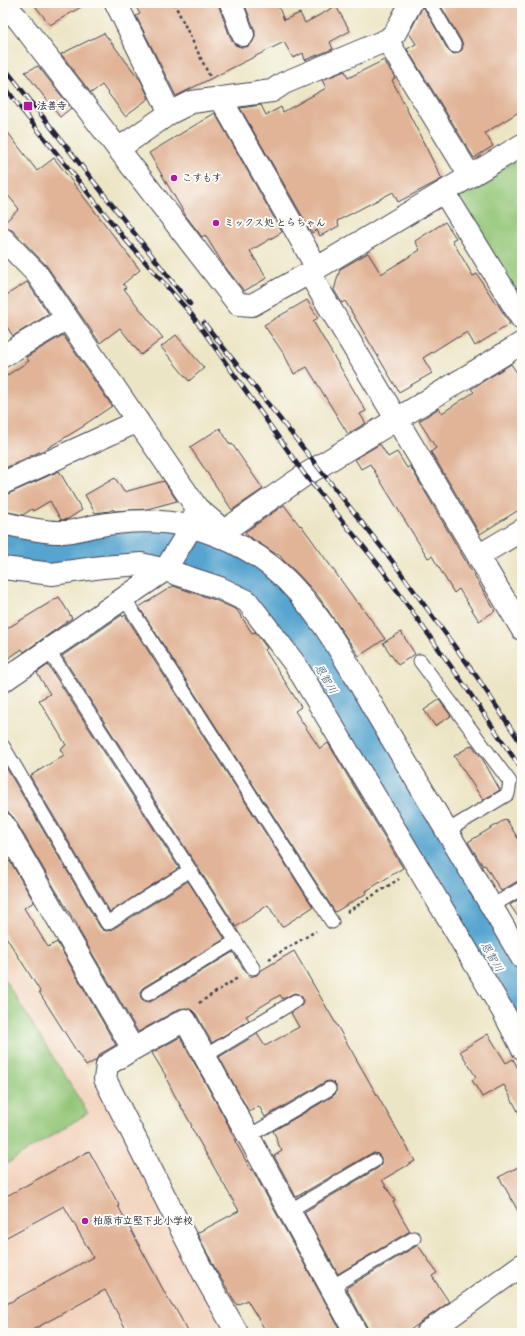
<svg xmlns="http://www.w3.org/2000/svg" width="525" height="1336" font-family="Pangolin,'Klee One',sans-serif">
  <rect width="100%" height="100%" fill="#fdfcf7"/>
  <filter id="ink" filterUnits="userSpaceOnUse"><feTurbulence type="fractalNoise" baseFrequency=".025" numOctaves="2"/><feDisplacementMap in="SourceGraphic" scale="8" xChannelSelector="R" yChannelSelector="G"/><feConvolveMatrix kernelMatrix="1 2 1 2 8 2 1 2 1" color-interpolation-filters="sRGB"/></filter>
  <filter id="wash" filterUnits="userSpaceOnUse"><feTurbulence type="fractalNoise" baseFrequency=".012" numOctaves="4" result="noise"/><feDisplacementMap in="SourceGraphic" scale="16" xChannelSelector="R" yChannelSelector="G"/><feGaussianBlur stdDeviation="0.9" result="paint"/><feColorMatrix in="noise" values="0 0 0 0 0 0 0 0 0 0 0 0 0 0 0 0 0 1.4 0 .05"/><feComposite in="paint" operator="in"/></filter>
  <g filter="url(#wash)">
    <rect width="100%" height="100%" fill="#ece5c5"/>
    <path fill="#f2d4be" d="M3 942 109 1109 225 1333H3Z"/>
    <path fill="#91c576" stroke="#5a7458" d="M522 156V304L456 197Z
      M3 977 88 1113 3 1166Z"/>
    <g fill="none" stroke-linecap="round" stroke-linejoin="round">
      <path stroke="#56a4cf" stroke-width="41" d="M3 549 67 553 129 543 191 550 234 564 267 594 302 640 410 817 522 1008"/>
    </g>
    <g id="blocks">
      <path fill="#e1b497" d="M33 3H88L50 25Z
        M134 3H219V7L231 39 235 45 241 47H247L252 43 255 37V31L244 3H277L284 20 300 13 305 23 336 6 350 31 330 42 333 49 305 60 303 53 293 58 284 42 176 96 136 16 140 14Z
        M439 3H522V110L485 133 493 146 474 158 407 49 416 44 409 33 423 6 448 50 451 53 455 54 462 50 463 46 462 42Z
        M104 33 141 81 149 98 125 116 102 85 91 93 61 54Z
        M384 60 395 78 392 80 442 179 398 202 393 192 337 221 339 226 320 236 317 230 312 233 240 108 261 105 266 115 281 107 283 112 326 88 322 80 345 71 348 78Z
        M38 66 71 108 60 117 25 72Z
        M215 113 282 232 250 251 267 278 244 291 223 264 205 235 202 237 186 216 149 153Z
        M3 126 37 171 54 158 140 270 123 284 126 288 124 289 163 338 141 355 120 328 100 343 46 265 12 230 3 226V224L19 209 3 189Z
        M445 222 456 238 452 240 473 276 477 274 496 304 497 303 510 324 475 346 467 332 457 338 456 337 423 358 432 373 399 392 345 301 342 303 334 290 340 269 368 253 381 274 420 250 415 241Z
        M27 282 49 314 13 336 3 321V297Z
        M307 300 318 318 313 321 366 411 360 414 366 423 348 434 307 367 294 374 284 354 264 325Z
        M63 335 112 406 84 425V426L46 449 3 469V378L29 361 26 357Z
        M176 335 204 368 189 381 161 347Z
        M511 364 522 380V508L480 534 431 452 436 448 419 421 439 408 442 413 474 392 471 389Z
        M220 428 230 445 232 444 263 489 232 510 190 447Z
        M380 444 388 457 397 452 407 468 410 466 495 611 479 621 459 589 454 593 432 556 428 558 370 464 361 469 355 459Z
        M59 471 82 510 68 519 61 520 50 501 33 511 32 509 23 515 3 511V495L8 494Z
        M115 478 124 492 164 481 177 501 147 509 114 511 113 509 110 511 95 513 85 495Z
        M284 505 300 526 301 525 358 604 359 603 385 639 359 656 318 596 298 574 284 561 278 553 276 554 248 536 245 532Z
        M173 586 215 600 237 610 252 633 255 632 267 648 265 650 301 707 295 711 320 749 328 743 403 868 366 891 367 893 335 912 139 607Z
        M59 597 72 618 24 652 22 649 3 662V631Z
        M122 615 123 617 125 615 313 907 282 927 268 905 236 927 62 656Z
        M401 632 415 654 398 665 383 643Z
        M48 665 179 868 110 912 30 776 64 755 60 749 66 745 39 700 50 694 37 673Z
        M439 700 451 716 435 726 424 710Z
        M472 745 483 760 500 790 483 800 454 756Z
        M3 762 100 927 103 930 107 931 111 930 188 881 225 939 144 987 141 990 140 994 141 998 144 1001 148 1002 152 1001 233 952 249 977 257 975 260 971 294 951 415 1161 382 1180 395 1201 393 1202 410 1231 338 1274 304 1212 378 1168 381 1165V1157L378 1154 374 1153 370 1154 296 1197 274 1156 282 1151 276 1140 277 1139 273 1131 333 1096 336 1093V1085L333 1082 329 1081 325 1082 265 1117 259 1106 249 1112 219 1057 257 1034 265 1046 299 1027 291 1013 302 1005 303 1001 302 997 298 994 294 993 283 999 280 995 246 1016 249 1020 212 1043 196 1014 192 1010 186 1008 179 1009 138 1032 78 929 79 928 55 889 14 818 9 813 3 812Z
        M506 819 522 845V880L518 881 501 891 485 865 483 866 468 842Z
        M10 861 34 902 24 908 48 947 57 942 116 1045 100 1054 96 1060 86 1066 39 992 40 991 3 932V865Z
        M522 897V923L510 905Z
        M488 1034 506 1063 513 1059 522 1076V1119L504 1085 482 1097 472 1080 476 1077 460 1051Z
        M180 1037 228 1124 235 1141 251 1170 252 1169 342 1333H267L247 1300 237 1305 217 1272 197 1233 239 1211 191 1127 192 1126 174 1094 165 1076H166L152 1053Z
        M89 1151 119 1205 118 1206 172 1306H174L189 1333H128L105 1290 27 1333H3V1306L93 1257 64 1206 3 1239V1198Z
        M522 1165V1218L499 1177Z
        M418 1245 437 1273 432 1276 449 1302 406 1333H368L367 1327 346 1288Z"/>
    </g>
  </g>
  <g filter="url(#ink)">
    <use href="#blocks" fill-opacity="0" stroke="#403f50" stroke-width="1"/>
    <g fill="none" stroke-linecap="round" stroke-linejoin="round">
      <g stroke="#403f50" stroke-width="15">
        <path id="lane" d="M430 3 455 46
          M124 598 332 922
          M49 651 253 968
          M420 661 510 782 508 794 447 831
          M3 746 107 923 190 870
          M492 906 522 888
          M148 994 236 941
          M205 1056 295 1001
          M249 1136 329 1089
          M289 1211 374 1161
          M331 1287 414 1238"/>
      </g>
      <g stroke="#403f50" stroke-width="24">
        <path id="street" d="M3 3 18 19 238 304 252 305 309 273 522 145
          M116 3 170 113
          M231 3 243 35
          M387 40 470 176
          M221 99 317 268
          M118 149 170 113 192 102 272 91 284 83 387 40 395 33 411 3
          M444 192 522 319
          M3 239 37 274 197 508 224 531 305 475 522 343
          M309 273 522 629
          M3 356 67 318
          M3 483 138 421
          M3 523C20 527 45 533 62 532 73 532 85 528 95 526 127 520 161 519 192 527 220 535 250 549 272 567 319 606 350 668 380 719 428 799 475 878 522 958
          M478 556 522 530
          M3 568 52 574 102 567 141 564 165 570 220 588 247 601 295 664 417 866 504 1013 522 1048
          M3 681 165 570 187 534 195 515
          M3 824 133 1049 107 1065 105 1079 206 1278 237 1333
          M133 1049 185 1020 356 1333
          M427 1333 522 1265"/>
      </g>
      <path stroke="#403f50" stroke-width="2.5" stroke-dasharray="3 3" stroke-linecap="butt" d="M174 3 210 77
        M347 912 399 879
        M269 959 316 931
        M199 1003 239 977"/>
      <use href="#lane" stroke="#fff" stroke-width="13"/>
      <use href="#street" stroke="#fff" stroke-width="22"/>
      <g stroke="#22223b" stroke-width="4.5">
        <path id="rail" d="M3 66 190 304
          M3 84 22 110 124 238 192 315 305 475 381 568 465 686 522 770
          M204 323 390 558 477 677 522 745"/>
      </g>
      <use href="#rail" stroke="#fdfcf7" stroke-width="3" stroke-dasharray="9" stroke-linecap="butt"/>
    </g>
  </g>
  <g fill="#b5179e" stroke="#fdfcf7" stroke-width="1.5">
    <rect x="23" y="101" width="10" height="10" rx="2"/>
    <circle cx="174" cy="178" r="4"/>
    <circle cx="216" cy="223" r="4"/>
    <circle cx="85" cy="1221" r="4"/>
  </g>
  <g text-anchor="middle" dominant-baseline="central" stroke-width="4" stroke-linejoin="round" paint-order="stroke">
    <g font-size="10" font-weight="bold" fill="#22223b" stroke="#fdfcf7" text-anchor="start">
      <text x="37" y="106">法善寺</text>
      <text x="182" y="178">こすもす</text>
      <text x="224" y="223">ミックス処 とらちゃん</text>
      <text x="93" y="1221">柏原市立堅下北小学校</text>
    </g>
    <g font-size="11" font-style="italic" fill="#395c7e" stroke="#fdfcf7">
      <text transform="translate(326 679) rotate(59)">恩智川</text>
      <text transform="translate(492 957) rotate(60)">恩智川</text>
    </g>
  </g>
  <rect width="525" height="1336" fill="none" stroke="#fdfcf7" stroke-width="16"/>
</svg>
